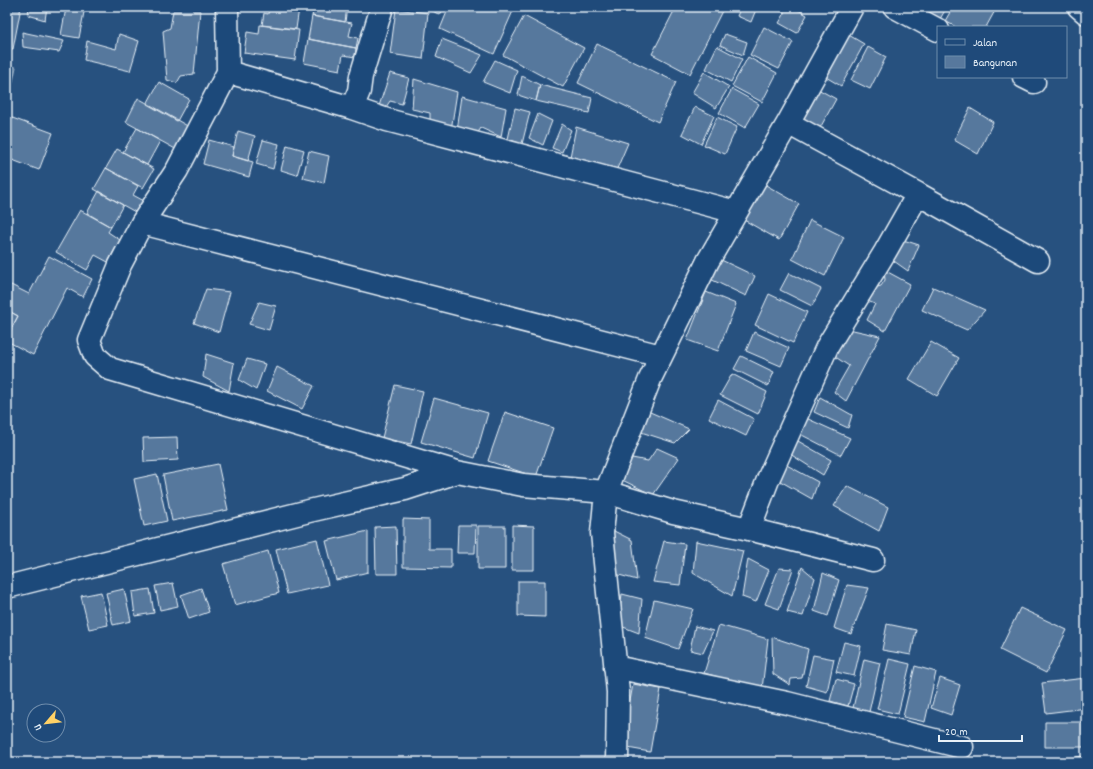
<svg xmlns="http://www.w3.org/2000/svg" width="1093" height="769" font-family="Dekko,sans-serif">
  <rect width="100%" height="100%" fill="#27517f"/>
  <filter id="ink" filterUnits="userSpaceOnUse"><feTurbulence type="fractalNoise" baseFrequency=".025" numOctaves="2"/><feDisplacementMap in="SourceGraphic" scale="8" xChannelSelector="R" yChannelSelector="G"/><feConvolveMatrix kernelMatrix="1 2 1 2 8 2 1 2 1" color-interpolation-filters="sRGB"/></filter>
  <g filter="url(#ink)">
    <path fill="#6b8aaa" stroke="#9db3c9" d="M7 65 16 67 11 92 7 90Z"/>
    <path fill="#57789d" stroke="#e8f1f8" d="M7 7H21L13 49 7 48Z
      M29 7H47L45 20 28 15Z
      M60 7H85L79 38 61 35 66 8Z
      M269 7 299 8 296 29 262 25 264 13 268 14Z
      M314 7H347L345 22 312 16Z
      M425 7H444L440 15Z
      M449 7H504L513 11 494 54 440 29Z
      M676 7H724L690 74 652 54Z
      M741 7H757L751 22 737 16Z
      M776 7H796L795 8 807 15 797 33 779 23 785 13 775 8Z
      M917 7H947L937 24Z
      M953 7H997L986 27H956L945 21Z
      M396 9 428 13 423 59 390 54Z
      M173 11H200L194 74 181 76 177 83 167 80 163 31 170 28Z
      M312 16 352 23 349 36 358 38 356 48 308 39Z
      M524 16 584 48 563 87 503 55Z
      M260 25 299 30 295 60 244 53 247 32 259 34Z
      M764 27 793 42 779 69 750 55Z
      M842 31 864 44 841 86 819 73Z
      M22 32 64 41 59 52 23 47Z
      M119 34 139 41 130 71 84 60 87 41 116 49Z
      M725 34 747 42 743 55 720 45Z
      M308 39 356 48 355 57 343 55 340 70 304 63Z
      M442 39 482 55 471 73 436 57Z
      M597 44 676 82 658 122 578 83Z
      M717 46 742 59 731 82 706 69Z
      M868 47 886 57 870 89 851 80Z
      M748 57 777 73 762 102 732 86Z
      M495 60 517 70 510 93 483 82Z
      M704 72 729 87 716 108 692 93Z
      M390 73 409 78 402 104 390 101 384 110 379 106Z
      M522 76 540 85 536 101 518 95Z
      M414 79 457 92 451 130 430 124V113L412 109Z
      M159 82 189 99 177 121 147 104Z
      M540 85 592 98 589 113 536 101Z
      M816 88 836 99 820 128 800 116Z
      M732 89 759 104 745 128 719 113Z
      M462 96 506 108 501 137 481 128 475 137 457 131Z
      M138 98 191 128 179 151 126 122Z
      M695 107 714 116 701 144 682 134Z
      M515 108 530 112 522 144 508 139Z
      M970 108 993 122 978 154 954 140Z
      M538 114 552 121 543 145 529 138Z
      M7 116 53 133 39 170 7 158Z
      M717 117 737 127 725 154 704 145Z
      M562 124 571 130 562 152 552 148Z
      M576 127 628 143 616 171 570 157Z
      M137 128 160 141 147 165 123 152Z
      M238 131 255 136 248 161 232 156Z
      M209 140 234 147 232 156 253 162 249 177 203 164Z
      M263 140 279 144 273 169 256 164Z
      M287 145 304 150 297 175 281 170Z
      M117 149 154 169 143 188 106 168Z
      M309 151 329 156 324 183 303 178Z
      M106 168 138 186 133 195 144 201 137 213 94 189Z
      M764 184 799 204 779 240 744 220Z
      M99 191 123 205 111 227 87 213Z
      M80 210 111 227 108 232 120 240 108 262 95 255 87 270 56 252Z
      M810 220 844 237 825 276 792 259Z
      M900 239 919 245 908 271 891 259Z
      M49 256 92 279 83 297 67 288 33 355 7 341V337L18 316 7 310V283L29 294Z
      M717 258 755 276 746 296 708 278Z
      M884 270 910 284 885 331 867 320 875 304 862 299 866 290 881 286 885 280Z
      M789 273 821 289 812 306 780 290Z
      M933 287 985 310 967 330 922 310Z
      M206 289 230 292 219 332 194 323Z
      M706 292 736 304 718 351 687 340Z
      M769 294 807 312 793 343 755 325Z
      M259 302 276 306 269 330 249 324Z
      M7 310 18 316 7 337Z
      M844 328 880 336 846 401 834 392 849 366 831 354Z
      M754 332 789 348 781 366 746 351Z
      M931 342 959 358 937 396 909 379Z
      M206 354 234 363 229 391 203 377Z
      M741 356 774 372 768 386 734 369Z
      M247 359 265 364 256 390 239 380Z
      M277 367 314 386 302 409 267 391Z
      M732 374 767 392 758 414 720 395Z
      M395 385 423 391 411 444 382 438Z
      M820 397 852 415 848 428 814 412Z
      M434 398 488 413 475 458 421 442Z
      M718 400 754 419 746 436 709 418Z
      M505 412 553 428 536 477 488 461Z
      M650 412 689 429 675 443 641 432Z
      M806 418 850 438 841 455 798 433Z
      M177 437 178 460 144 462 143 438Z
      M798 441 831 460 823 475 790 454Z
      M657 448 679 458 653 495 618 478 632 458 648 461Z
      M783 463 818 482 812 499 780 481Z
      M218 464 228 510 172 521 163 475Z
      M157 474 167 521 144 526 134 479Z
      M847 486 888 507 879 531 834 506Z
      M403 519 429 520V549H451V568L403 567Z
      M458 525H476L475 553H457Z
      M512 525 534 526V570H512Z
      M396 526 397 574H376L375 527Z
      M478 526H505V569H478Z
      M612 530 632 540 637 580 612 573Z
      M368 531V572L336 580 326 541Z
      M317 539 328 585 287 594 276 549Z
      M664 541 685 544 680 585 653 582Z
      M696 541 743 551 732 596 693 573Z
      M268 551 279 593 235 605 223 564Z
      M748 559 769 570 756 602 742 597Z
      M802 567 815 578 803 616 787 612Z
      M779 568 793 569 779 609 765 604Z
      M823 573 839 580 828 616 814 611Z
      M518 581H545V617L518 616Z
      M173 583 178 606 160 610 155 586Z
      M847 585 869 588 851 634 834 628Z
      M201 588 209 612 189 619 181 595Z
      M124 589 131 621 113 625 106 593Z
      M150 589 154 613 135 616 132 592Z
      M101 592 108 625 89 629 81 596Z
      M622 594 642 599 639 633 618 625Z
      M654 600 693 609 678 649 645 638Z
      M1020 608 1067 630 1046 673 1000 650Z
      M887 624 916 630 911 655 882 650Z
      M719 625 768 639 762 689 704 673Z
      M695 626 713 631 703 653 690 650Z
      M772 637 808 649 802 678 791 679 790 685 773 674Z
      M844 642 861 646 854 676 836 672Z
      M813 655 834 659 827 692 806 686Z
      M864 659 880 663 869 712 853 708Z
      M889 659 910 664 898 714 877 709Z
      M915 666 936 672 925 722 903 717Z
      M940 678 960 685 951 715 931 708Z
      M1086 678V708L1046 713 1042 683Z
      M836 679 854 684 848 706 830 701Z
      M633 684 661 689 650 752 622 747Z
      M1045 722H1086V747H1045Z
      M1086 756V762H1076V757Z"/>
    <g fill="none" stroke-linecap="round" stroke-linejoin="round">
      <g stroke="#e8f1f8" stroke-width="25">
        <path id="minor" d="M227 7 228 72 177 170 142 223 120 265 89 340 95 356 110 369 457 472
          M382 7 361 76 359 91 352 108 387 120 736 212
          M895 7 938 30
          M1079 7 1086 13
          M228 72 352 108
          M1024 77 1034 82
          M918 194 1038 261
          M142 223 661 356
          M749 529 873 560
          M7 587 309 511 405 489 457 472 523 485 606 492 673 512 749 529 769 477 827 347 885 252 918 194 788 123
          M615 667 787 703 962 747
          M617 762 618 692 602 533 606 492 650 379 708 261 788 123 852 7"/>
      </g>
      <use href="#minor" stroke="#1f4a7a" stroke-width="22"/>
    </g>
  </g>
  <rect width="1093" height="769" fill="none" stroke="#1f4a7a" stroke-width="24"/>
  <rect x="12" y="12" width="1069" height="745" fill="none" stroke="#e8f1f8" stroke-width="1.5" filter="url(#ink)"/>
  <rect x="937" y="26" width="130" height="52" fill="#1f4a7a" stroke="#6f8dac"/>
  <rect x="945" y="39" width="20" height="6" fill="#1f4a7a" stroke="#6f8dac"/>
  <text x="973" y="46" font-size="12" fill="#e8f1f8">Jalan</text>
  <rect x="945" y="56" width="20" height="12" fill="#57789d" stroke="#6f8dac"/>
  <text x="973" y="66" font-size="12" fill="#e8f1f8">Bangunan</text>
  <g transform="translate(46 723) rotate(242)"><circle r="19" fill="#1f4a7a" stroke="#6f8dac"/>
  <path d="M0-3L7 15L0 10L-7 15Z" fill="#ffd166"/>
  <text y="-6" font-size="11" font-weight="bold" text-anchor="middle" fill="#e8f1f8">U</text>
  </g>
  <path d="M939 735v6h83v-6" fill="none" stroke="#e8f1f8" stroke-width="2"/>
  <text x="945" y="735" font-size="12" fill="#e8f1f8" stroke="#1f4a7a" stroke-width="3" paint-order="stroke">20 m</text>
</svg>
